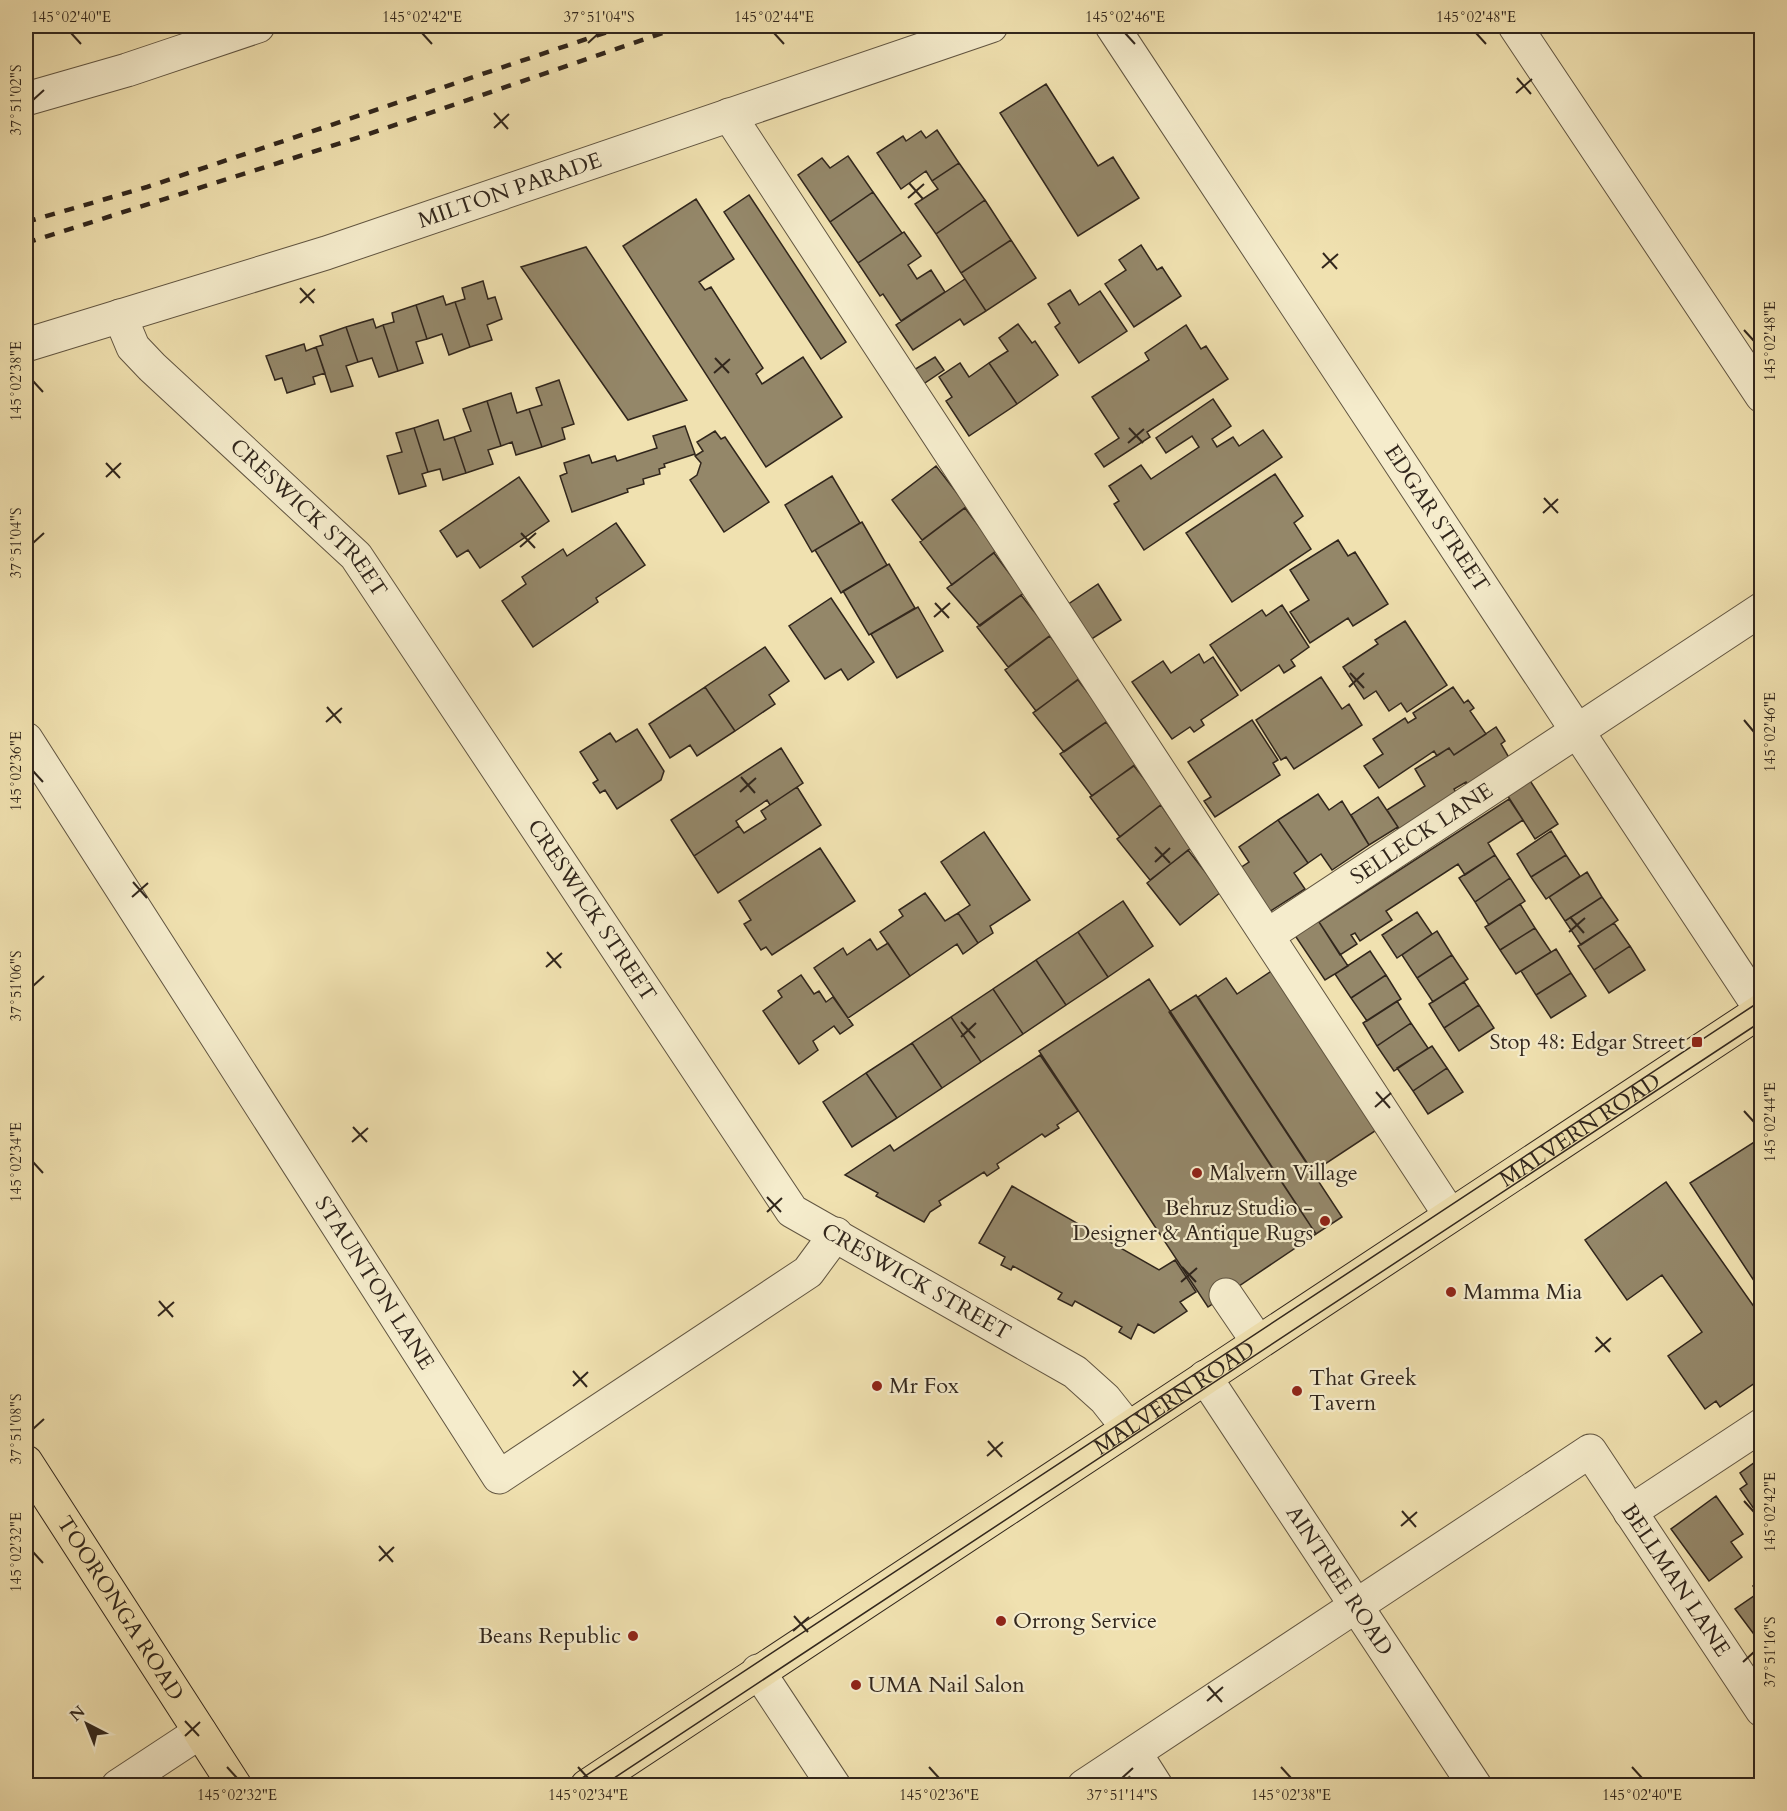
<svg xmlns="http://www.w3.org/2000/svg" width="1787" height="1811" font-family="Cardo,serif">
  <rect width="100%" height="100%" fill="#f0e1b0"/>
  <filter id="stains"><feTurbulence type="fractalNoise" baseFrequency=".00333" numOctaves="4"/><feColorMatrix values="0 0 0 0 .2 0 0 0 0 .09 0 0 0 0 .02 0 0 0 .5 -.17"/></filter>
  <radialGradient id="worn" r=".72"><stop offset=".6" stop-color="#630" stop-opacity="0"/><stop offset="1" stop-color="#630" stop-opacity=".3"/></radialGradient>
  <path fill="#948769" stroke="#31261c" stroke-width="1.5" d="M1046 84 1098 166 1113 157 1139 198 1078 236 1000 113Z
    M937 130 959 163 932 181 926 171 901 189 877 153 903 136 906 141 921 131 926 138Z
    M848 156 873 192 830 222 798 175 822 158 830 168Z
    M959 163 985 200 936 234 915 204 938 189 932 181Z
    M873 192 902 233 858 263 830 222Z
    M749 195 846 342 821 359 724 212Z
    M696 199 734 259 699 282 705 290 711 287 763 368 756 374 762 384 803 357 842 417 766 467 623 246Z
    M985 200 1011 240 961 273 936 234Z
    M904 232 921 256 908 265 917 279 931 270 945 292 901 321 883 294 880 296 858 263Z
    M1011 240 1036 278 986 311 961 273Z
    M1141 245 1157 270 1162 267 1181 296 1134 327 1105 284 1126 270 1119 260Z
    M586 247 687 400 628 420 521 267Z
    M965 279 986 311 964 325 960 319 913 350 896 325Z
    M483 281 488 299 495 297 502 319 487 325 492 340 470 347 455 302 465 299 462 288Z
    M1070 290 1079 305 1100 291 1127 331 1079 363 1055 327 1060 323 1048 304Z
    M443 296 446 305 455 302 470 347 449 355 442 334 427 339 416 305Z
    M416 305 427 339 416 342 423 363 398 371 383 325 394 322 392 313Z
    M373 319 376 328 383 325 398 371 379 377 372 358 358 362 346 327Z
    M1018 324 1032 343 1035 341 1058 375 1017 404 989 363 1008 351 999 338Z
    M1186 325 1201 349 1206 346 1228 379 1147 432 1150 437 1104 467 1095 454 1119 438 1092 397 1149 360 1145 353Z
    M346 327 358 362 346 366 353 386 331 392 316 347 323 345 320 336Z
    M304 344 306 351 316 347 325 373 313 377 315 384 287 393 282 378 275 380 266 356Z
    M935 357 944 370 919 387 909 373Z
    M960 363 969 377 989 363 1017 404 969 436 946 401 952 397 939 377Z
    M559 380 574 424 562 428 565 439 542 447 529 409 542 405 536 388Z
    M511 393 517 413 529 409 542 447 516 455 512 442 501 446 487 401Z
    M1213 399 1231 426 1212 439 1217 447 1233 437 1239 446 1263 430 1282 457 1144 550 1114 504 1119 501 1109 486 1141 465 1151 479 1199 447 1192 436 1166 453 1156 438Z
    M487 401 501 446 488 450 493 464 466 473 454 437 471 431 463 409Z
    M438 420 444 440 454 437 466 473 443 480 440 469 428 472 414 428Z
    M685 426 695 454 664 464 665 467 659 469 660 474 643 479 644 484 627 489 628 492 572 512 560 476 567 473 564 463 589 455 592 463 615 456 617 461 657 448 653 436Z
    M414 428 428 472 422 474 426 486 399 494 387 456 402 452 396 433Z
    M715 431 721 439 725 437 769 502 724 532 690 480 697 475 701 463 695 456 703 451 697 442Z
    M936 466 967 506 922 540 892 500Z
    M1275 474 1303 516 1294 523 1311 549 1232 602 1186 533Z
    M832 476 860 523 812 552 785 505Z
    M519 477 549 521 480 568 468 550 457 557 440 531Z
    M965 508 997 550 952 585 920 542Z
    M862 522 887 565 841 593 815 550Z
    M616 523 645 565 596 598 598 602 533 647 502 601 526 584 522 577 563 549 567 556Z
    M1338 540 1348 556 1355 552 1388 604 1353 626 1348 618 1310 643 1290 612 1309 600 1290 570Z
    M994 553 1024 593 980 626 947 588Z
    M889 564 915 608 869 635 843 591Z
    M1098 584 1121 620 1087 642 1064 607Z
    M1021 595 1052 634 1008 667 977 627Z
    M831 598 874 662 848 680 841 669 825 679 789 626Z
    M1282 605 1309 647 1291 660 1295 666 1284 673 1279 665 1241 691 1210 645 1262 610 1266 616Z
    M918 607 943 651 897 678 871 634Z
    M1405 621 1447 685 1407 712 1401 703 1389 711 1376 691 1364 699 1343 667 1378 644 1375 640Z
    M1050 636 1081 677 1036 711 1005 670Z
    M765 647 789 681 769 695 775 704 735 731 705 687Z
    M1199 654 1204 663 1213 657 1238 695 1201 720 1204 725 1194 732 1190 727 1172 739 1132 682 1163 661 1171 673Z
    M1321 677 1342 709 1349 704 1362 725 1294 769 1286 757 1281 760 1256 720Z
    M1078 680 1109 720 1064 752 1033 713Z
    M705 687 735 731 697 756 690 745 670 758 649 724Z
    M1453 687 1464 703 1468 700 1474 708 1470 711 1486 734 1454 755 1449 748 1437 756 1434 751 1379 788 1364 766 1383 754 1373 739 1405 718 1408 723 1416 718 1413 713Z
    M1252 720 1278 760 1273 763 1280 775 1215 817 1204 801 1211 797 1188 762Z
    M1106 722 1137 763 1092 796 1060 754Z
    M1496 727 1505 741 1501 744 1511 761 1470 788 1466 782 1454 789 1458 796 1401 832 1387 810 1425 786 1415 769 1449 748 1454 755Z
    M637 729 664 771 661 780 617 809 605 790 600 793 593 783 598 780 580 752 610 733 616 742Z
    M781 748 803 783 770 805 767 800 736 821 739 826 694 856 671 820Z
    M1134 766 1163 803 1120 837 1090 797Z
    M1527 776 1558 824 1535 839 1504 790Z
    M797 787 821 825 718 893 694 856 739 826 744 833 766 819 761 811Z
    M1318 794 1329 810 1342 801 1369 845 1332 870 1321 854 1308 863 1278 820Z
    M1378 797 1398 827 1369 845 1351 815Z
    M1509 799 1523 820 1488 843 1495 855 1465 875 1458 864 1386 911 1392 920 1360 941 1355 933 1351 935 1357 944 1340 955 1319 922Z
    M1161 805 1191 848 1150 880 1117 839Z
    M1278 820 1308 863 1294 873 1305 889 1266 914 1237 870 1249 862 1239 847Z
    M1551 831 1566 855 1531 877 1517 854Z
    M984 832 1030 900 990 926 993 933 978 943 958 913 970 905 941 862Z
    M820 848 855 901 772 955 766 947 761 950 744 924 751 920 739 901Z
    M1188 850 1221 892 1180 925 1147 883Z
    M1495 855 1510 878 1475 902 1459 878Z
    M1566 855 1580 876 1546 899 1531 877Z
    M1587 872 1602 897 1565 921 1549 897Z
    M1510 878 1525 901 1489 925 1475 902Z
    M925 893 945 921 958 913 978 943 963 954 957 944 910 976 880 932 903 916 899 910Z
    M1602 897 1618 920 1581 945 1565 921Z
    M1123 901 1153 946 1108 977 1078 932Z
    M1520 904 1535 928 1500 950 1485 927Z
    M1417 912 1432 934 1397 958 1382 935Z
    M1317 919 1348 966 1325 980 1294 934Z
    M1614 923 1630 946 1594 970 1578 946Z
    M1535 928 1551 952 1516 974 1500 950Z
    M1437 931 1452 955 1417 978 1402 955Z
    M1078 932 1108 977 1066 1005 1036 960Z
    M870 939 877 950 888 943 910 976 848 1018 814 968 843 948 847 955Z
    M1630 946 1645 970 1609 993 1594 970Z
    M1556 949 1571 973 1536 995 1521 971Z
    M1370 951 1386 975 1351 998 1335 974Z
    M1452 955 1468 979 1433 1002 1417 978Z
    M1036 960 1066 1005 1023 1034 993 989Z
    M1276 968 1381 1127 1313 1172 1198 997 1226 978 1237 994Z
    M1571 973 1586 996 1551 1018 1536 995Z
    M801 975 814 994 819 991 826 1002 833 997 853 1025 840 1034 834 1026 813 1041 818 1050 799 1064 763 1011 782 997 778 991Z
    M1386 975 1401 999 1367 1021 1351 998Z
    M1149 979 1316 1234 1208 1307 1039 1051Z
    M1464 982 1479 1005 1444 1028 1429 1004Z
    M993 989 1023 1034 981 1062 951 1017Z
    M1196 995 1342 1217 1316 1234 1169 1012Z
    M1397 1001 1411 1023 1377 1046 1363 1023Z
    M1479 1005 1494 1028 1459 1051 1444 1028Z
    M951 1017 981 1062 942 1088 912 1043Z
    M1411 1023 1428 1048 1394 1071 1377 1046Z
    M912 1043 942 1088 897 1118 866 1073Z
    M1432 1046 1447 1068 1413 1091 1397 1068Z
    M1040 1055 1078 1111 1057 1125 1059 1128 1045 1137 1042 1134 997 1164 999 1168 987 1176 984 1172 939 1201 941 1205 930 1212 924 1222 876 1196 878 1193 845 1175 890 1145 894 1151Z
    M1447 1068 1463 1092 1428 1114 1413 1091Z
    M866 1073 897 1118 852 1147 823 1102Z
    M1762 1137V1187L1759 1189 1762 1193V1293L1690 1183Z
    M1666 1182 1762 1318V1378L1720 1407 1716 1401 1705 1409 1668 1356 1702 1332 1662 1275 1627 1300 1585 1240Z
    M1012 1186 1159 1270 1175 1260 1196 1292 1180 1302 1187 1311 1154 1333 1138 1324 1131 1339 1119 1332 1122 1327 1075 1301 1072 1306 1058 1299 1062 1293 1013 1266 1011 1270 1001 1265 1005 1257 979 1243Z
    M1762 1457V1504L1754 1509 1740 1489 1747 1484 1740 1473Z
    M1716 1496 1743 1534 1731 1542 1742 1557 1709 1581 1671 1529Z
    M1762 1580V1645L1735 1609 1758 1593 1753 1586Z"/>
  <g fill="none" stroke-linecap="round" stroke-linejoin="round">
    <g stroke="#615541" stroke-width="35">
      <g id="minor">
        <path id="s1" d="M1112 26 1762 1011"/>
        <path d="M1515 26 1762 396"/>
        <path d="M26 99 127 70 258 26"/>
        <path d="M729 115 1450 1215"/>
        <path id="s2" d="M120 316 133 347 152 367 356 556 792 1211 1075 1372 1105 1399 1128 1428"/>
        <path id="s3" d="M26 345 326 253 991 26"/>
        <path id="s4" d="M26 739 499 1477 808 1272 836 1234"/>
        <path id="s5" d="M1268 935 1762 609"/>
        <path d="M1226 1295 1258 1342"/>
        <path id="s6" d="M1205 1377 1475 1786"/>
        <path d="M1630 1512 1762 1425"/>
        <path d="M758 1671 834 1786"/>
        <path d="M1135 1753 1156 1786"/>
        <path d="M118 1786 200 1732"/>
        <path id="s7" d="M1084 1786 1590 1451 1762 1710"/>
      </g>
    </g>
    <g stroke="#31261c" stroke-width="35">
      <g id="major">
        <path id="s8" d="M26 1462 235 1786"/>
        <path id="s9" d="M587 1786 1762 1010"/>
      </g>
    </g>
    <use href="#minor" stroke="#f5eccc" stroke-width="33"/>
    <use href="#major" stroke="#f0e1b0" stroke-width="33"/>
    <path stroke="#31261c" stroke-width="1.5" d="M570 1786 1762 1000
      M602 1786 1762 1021"/>
    <path stroke="#31261c" stroke-width="4.5" stroke-dasharray="10 10" stroke-linecap="butt" d="M26 222 147 187 625 26
      M26 243 366 135 683 26"/>
  </g>
  <path fill="none" stroke="#31261c" stroke-width="2" d="M71 33 81 44M422 33 432 44M774 33 784 44M1125 33 1135 44M1476 33 1486 44M588 43 599 33M1517 78 1531 94M1516 93 1532 79M33 100 44 90M494 113 508 129M494 128 509 114M909 183 923 199M908 198 924 184M1323 253 1337 269M1322 268 1338 254M300 288 314 303M300 303 315 289M1744 330 1754 341M715 358 729 373M714 373 730 359M33 381 43 392M1129 428 1143 443M1128 443 1144 429M106 463 120 478M106 477 121 463M1544 498 1558 513M1543 513 1558 499M521 533 535 548M33 543 44 533M520 547 536 533M935 603 949 618M934 617 950 603M1350 673 1364 688M1349 687 1364 673M327 707 341 723M1744 720 1754 732M326 722 342 708M33 771 43 782M741 777 755 793M740 792 756 778M1155 847 1170 863M1155 862 1170 848M133 882 147 898M132 897 148 883M1570 917 1584 933M1569 932 1585 918M547 952 561 968M546 967 562 953M33 986 44 976M961 1022 975 1038M961 1037 976 1023M1376 1092 1390 1108M1375 1107 1391 1093M1744 1111 1754 1122M353 1127 367 1142M352 1142 368 1128M33 1162 43 1173M767 1197 781 1212M767 1212 782 1198M1182 1267 1196 1282M1181 1282 1197 1268M159 1301 173 1317M158 1316 174 1302M1596 1337 1610 1352M1595 1352 1611 1338M573 1371 587 1387M573 1386 588 1372M33 1429 44 1419M988 1441 1002 1457M987 1456 1003 1442M1744 1501 1754 1512M1402 1511 1416 1527M1401 1526 1417 1512M379 1546 393 1562M33 1552 43 1563M379 1561 394 1547M794 1616 808 1632M793 1631 809 1617M1743 1662 1754 1652M1208 1686 1222 1702M1207 1701 1223 1687M185 1721 199 1736M185 1736 200 1722M227 1767 237 1778M578 1767 588 1778M929 1767 939 1778M1281 1767 1291 1778M1632 1767 1642 1778M1122 1778 1133 1768"/>
  <g fill="#8f2418" stroke="#f5eccc" stroke-width="2">
    <rect x="1691" y="1036" width="12" height="12" rx="3"/>
    <circle cx="1197" cy="1173" r="6"/>
    <circle cx="1325" cy="1221" r="6"/>
    <circle cx="1451" cy="1292" r="6"/>
    <circle cx="877" cy="1386" r="6"/>
    <circle cx="1297" cy="1391" r="6"/>
    <circle cx="1001" cy="1621" r="6"/>
    <circle cx="633" cy="1636" r="6"/>
    <circle cx="856" cy="1685" r="6"/>
  </g>
  <g text-anchor="middle" dominant-baseline="central" stroke-width="4.5" stroke-linejoin="round" paint-order="stroke">
    <g font-size="22" fill="#31261c" stroke="#f5eccc">
      <text stroke="none"><textPath href="#s3" startOffset="508">MILTON PARADE</textPath></text>
      <text stroke="none"><textPath href="#s1" startOffset="590">EDGAR STREET</textPath></text>
      <text stroke="none"><textPath href="#s2" startOffset="279">CRESWICK STREET</textPath></text>
      <text stroke="none"><textPath href="#s5" startOffset="184">SELLECK LANE</textPath></text>
      <text stroke="none"><textPath href="#s2" startOffset="765">CRESWICK STREET</textPath></text>
      <text stroke="none"><textPath href="#s9" startOffset="1190">MALVERN ROAD</textPath></text>
      <text stroke="none"><textPath href="#s2" startOffset="1269">CRESWICK STREET</textPath></text>
      <text stroke="none"><textPath href="#s4" startOffset="646">STAUNTON LANE</textPath></text>
      <text stroke="none"><textPath href="#s9" startOffset="704">MALVERN ROAD</textPath></text>
      <text stroke="none"><textPath href="#s6" startOffset="244">AINTREE ROAD</textPath></text>
      <text stroke="none"><textPath href="#s7" startOffset="762">BELLMAN LANE</textPath></text>
      <text stroke="none"><textPath href="#s8" startOffset="174">TOORONGA ROAD</textPath></text>
    </g>
    <g font-size="22" fill="#31261c" stroke="#f5eccc" text-anchor="start">
      <text x="1685" y="1042" text-anchor="end">Stop 48: Edgar Street</text>
      <text x="1209" y="1173">Malvern Village</text>
      <text x="1313" y="1208" text-anchor="end">Behruz Studio -<tspan x="1313" dy="25">Designer &amp; Antique Rugs</tspan></text>
      <text x="1463" y="1292">Mamma Mia</text>
      <text x="1309" y="1378">That Greek<tspan x="1309" dy="25">Tavern</tspan></text>
      <text x="889" y="1386">Mr Fox</text>
      <text x="1013" y="1621">Orrong Service</text>
      <text x="621" y="1636" text-anchor="end">Beans Republic</text>
      <text x="868" y="1685">UMA Nail Salon</text>
    </g>
  </g>
  <rect width="1787" height="1811" fill="none" stroke="#f0e1b0" stroke-width="66"/>
  <g transform="translate(87 1724) rotate(318)" stroke="#f5eccc" stroke-width="4.5" paint-order="stroke">
  <path d="M0-4.5L10 22L0 15L-10 22Z" fill="#31261c"/>
  <text y="-9" font-size="16" font-weight="bold" text-anchor="middle" fill="#31261c">N</text>
  </g>
  <rect x="33" y="33" width="1721" height="1745" fill="none" stroke="#31261c" stroke-width="2"/>
  <g font-size="15" text-anchor="middle" fill="#31261c">
    <text x="71" y="22">145°02'40"E</text>
    <text x="422" y="22">145°02'42"E</text>
    <text x="599" y="22">37°51'04"S</text>
    <text x="774" y="22">145°02'44"E</text>
    <text x="1125" y="22">145°02'46"E</text>
    <text x="1476" y="22">145°02'48"E</text>
    <text transform="translate(16 100) rotate(-90)" y="5">37°51'02"S</text>
    <text transform="translate(1770 341) rotate(-90)" y="5">145°02'48"E</text>
    <text transform="translate(16 381) rotate(-90)" y="5">145°02'38"E</text>
    <text transform="translate(16 543) rotate(-90)" y="5">37°51'04"S</text>
    <text transform="translate(1770 732) rotate(-90)" y="5">145°02'46"E</text>
    <text transform="translate(16 771) rotate(-90)" y="5">145°02'36"E</text>
    <text transform="translate(16 986) rotate(-90)" y="5">37°51'06"S</text>
    <text transform="translate(1770 1122) rotate(-90)" y="5">145°02'44"E</text>
    <text transform="translate(16 1162) rotate(-90)" y="5">145°02'34"E</text>
    <text transform="translate(16 1429) rotate(-90)" y="5">37°51'08"S</text>
    <text transform="translate(1770 1512) rotate(-90)" y="5">145°02'42"E</text>
    <text transform="translate(16 1552) rotate(-90)" y="5">145°02'32"E</text>
    <text transform="translate(1770 1652) rotate(-90)" y="5">37°51'16"S</text>
    <text x="237" y="1800">145°02'32"E</text>
    <text x="588" y="1800">145°02'34"E</text>
    <text x="939" y="1800">145°02'36"E</text>
    <text x="1122" y="1800">37°51'14"S</text>
    <text x="1291" y="1800">145°02'38"E</text>
    <text x="1642" y="1800">145°02'40"E</text>
  </g>
  <rect width="100%" height="100%" filter="url(#stains)"/>
  <rect width="100%" height="100%" fill="url(#worn)"/>
</svg>
